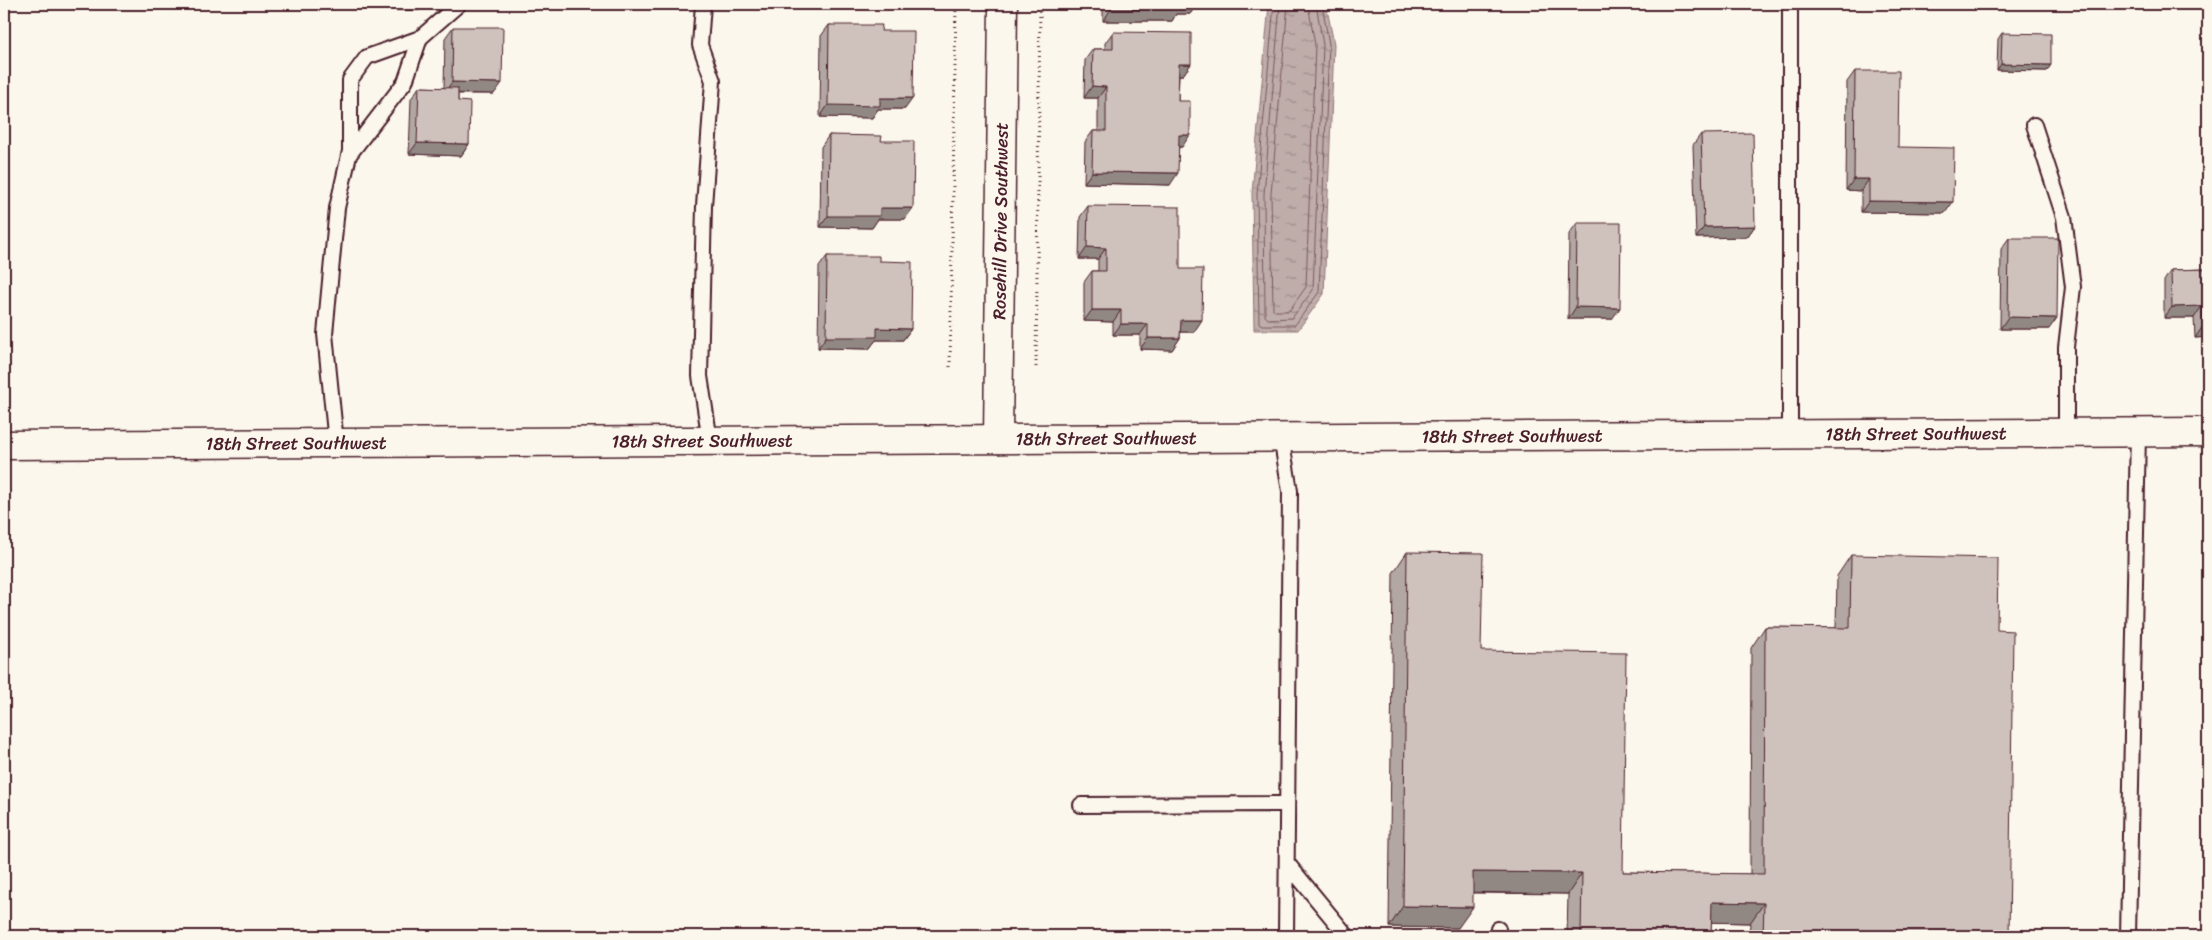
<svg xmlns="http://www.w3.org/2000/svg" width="2212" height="940" font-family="Sriracha,sans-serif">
  <defs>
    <pattern id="water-ripples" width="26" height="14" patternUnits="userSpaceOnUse" patternTransform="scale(1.25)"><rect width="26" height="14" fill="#bfadaa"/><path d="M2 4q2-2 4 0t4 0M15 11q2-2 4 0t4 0" fill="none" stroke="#9d8c8b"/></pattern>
  </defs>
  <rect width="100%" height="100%" fill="#fbf7ec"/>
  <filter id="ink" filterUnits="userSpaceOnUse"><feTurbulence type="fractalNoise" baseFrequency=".02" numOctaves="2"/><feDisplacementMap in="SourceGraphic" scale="10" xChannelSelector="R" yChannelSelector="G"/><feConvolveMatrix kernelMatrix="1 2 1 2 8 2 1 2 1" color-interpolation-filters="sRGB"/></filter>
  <g filter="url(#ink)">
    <path fill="url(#water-ripples)" stroke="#907477" d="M1269 4H1326L1334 44 1324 294 1298 330H1254L1252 193Z"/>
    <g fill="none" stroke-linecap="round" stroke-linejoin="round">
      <path stroke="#79585e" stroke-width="1" d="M1274 4 1257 194 1259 323 1262 325H1295L1319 292 1329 44 1322 4
        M1280 4 1264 194 1265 316 1268 319 1292 318 1313 290 1323 45 1316 4
        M1288 4 1271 194 1273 309 1275 311H1289L1306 287 1315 45 1308 4"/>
      <g stroke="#4a1f2b" stroke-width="18">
        <path id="service" d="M703 4 700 45 713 81 704 206 700 376 710 441
          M1790 4V434
          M2034 125 2064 217 2073 287 2066 347V433
          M349 155 405 82 420 38
          M1281 437 1290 491 1286 936
          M336 443 325 334 337 208 350 151V80L367 57 420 38 459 4
          M1081 805 1287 804
          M1287 863 1347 936
          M1498 929 1499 936
          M2128 936 2138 432"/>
      </g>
      <g stroke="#4a1f2b" stroke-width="31">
        <g id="minor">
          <path id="s1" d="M998 439 1003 4"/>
        </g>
      </g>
      <g stroke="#4a1f2b" stroke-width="31">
        <g id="tertiary">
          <path id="s2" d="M4 445 2208 432"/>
        </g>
      </g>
      <path stroke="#4a1f2b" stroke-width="3" stroke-dasharray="1 4" stroke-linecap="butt" d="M950 367 956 4
        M1036 367 1040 4"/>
      <use href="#service" stroke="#fbf7ec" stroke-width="14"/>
      <use href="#minor" stroke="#fbf7ec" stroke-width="28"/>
      <use href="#tertiary" stroke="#fbf7ec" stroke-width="28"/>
    </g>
    <path fill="#b2a7a2" stroke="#4a1f2b" d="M364 4H424L420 10H364Z
      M1103 4H1197L1190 14H1176L1172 21H1103Z
      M829 25 881 31 905 109H878L872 118 820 117 821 36Z
      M453 27 494 94H458V101L469 144 461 156 409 154 411 99 419 87 444 88 445 38Z
      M1113 32 1191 64 1183 75H1179L1178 101 1182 147H1179L1170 185 1084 183 1085 142 1093 131H1098V98H1084L1085 60 1093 49H1105V43Z
      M2002 33 2047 71 1997 70 1998 39Z
      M1855 71 1898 147 1945 213 1861 212V191L1846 190 1847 82Z
      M1701 134 1755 226 1747 237 1696 238 1693 145Z
      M829 135 881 141 905 219H878L872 228 820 227 821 147Z
      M1088 206 1180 269 1194 332H1180V338L1172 350 1140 349V335H1113V322L1084 321V282L1092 271H1098V259H1079L1080 217Z
      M1577 223 1612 319H1568L1569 234Z
      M2009 238 2049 329H2000L2001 249Z
      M827 256 879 261 911 329 903 340H876L869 349 818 348 819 267Z
      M2208 269V337L2195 338 2194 318H2164V281L2171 270Z
      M1407 552 1481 651 1623 872 1750 874 1751 648 1765 627 1836 628 1837 576 1851 555 1997 630 2009 936H1749L1750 923 1711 922V936H1567L1568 894 1473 893 1458 928 1389 927 1393 573Z"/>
    <path fill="#918884" stroke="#4a1f2b" d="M369 4H424L420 10H364Z
      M822 4H875L872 8 820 7Z
      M1179 4H1197L1190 14H1176L1172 21H1103L1111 9Z
      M1179 64H1191L1183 75H1171Z
      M2001 64 2051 65 2047 71 1997 70Z
      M452 82 502 83 494 94 444 93Z
      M1092 86 1106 87 1098 98H1084Z
      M880 98H913L905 109H878L872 118 820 117 828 105Z
      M1179 135H1190L1182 147H1171Z
      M417 143 469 144 461 156 409 154Z
      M1092 172 1178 173 1170 185 1084 183Z
      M1854 179H1869L1861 191 1846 190Z
      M1869 201 1953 202 1945 213 1861 212Z
      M880 208H913L905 219H878L872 228 820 227 828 216Z
      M1755 226 1747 237 1696 238 1704 227Z
      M1087 247 1106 248 1098 259H1079Z
      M2202 306 2194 318H2164L2172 307Z
      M1576 307 1620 308 1612 319H1568Z
      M1092 310H1121L1113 322 1084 321Z
      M2008 317 2057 318 2049 329H2000Z
      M1181 320H1202L1194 332H1173Z
      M1121 324H1148L1140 335H1113Z
      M2203 326H2208V337L2195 338Z
      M877 328 911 329 903 340H876L869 349 818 348 826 337Z
      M1148 338H1180L1172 350 1140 349Z
      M1473 872 1582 873 1568 894 1459 892Z
      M1712 902 1764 903 1750 923 1697 922Z
      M1403 906 1473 907 1458 928 1389 927Z"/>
    <path fill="#cfc2bc" stroke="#4a1f2b" d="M1111 4H1180V9H1111Z
      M829 25H882L881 31H914L913 98H880V106L828 105Z
      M453 27H503L502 83 452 82Z
      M1113 32 1191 33V64H1179L1178 101H1190V135H1179L1178 173 1092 172 1093 131H1106V87L1092 86 1093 49H1113Z
      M2002 33 2051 34V65L2001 64Z
      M1855 71H1899L1898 147 1954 148 1953 202 1869 201V179H1854Z
      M419 87 458 88V101L470 102 469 144 417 143Z
      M1753 133 1755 226 1704 227 1701 134Z
      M829 135 882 136 881 141H914L913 208H880V216H828Z
      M1088 206 1180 207V269H1203L1202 320H1181L1180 338H1148V324H1121V310H1092V271H1106V248L1087 247Z
      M1577 223H1621L1620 308 1576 307Z
      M2009 238H2058L2057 318 2008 317Z
      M827 256H879V261L912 262 911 329 877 328V337H826Z
      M2208 269V326H2203L2202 306 2172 307 2171 270Z
      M1407 552 1483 553 1481 651 1626 653 1623 872 1764 874 1765 627 1850 628 1851 555 1998 558 1997 630 2013 631 2009 936H1763L1764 903 1712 902 1711 936H1581L1582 873 1473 872V907L1403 906Z"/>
  </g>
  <g text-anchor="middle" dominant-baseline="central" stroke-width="4.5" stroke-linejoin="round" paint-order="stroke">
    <g font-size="18" fill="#4a1f2b" stroke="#fbf7ec">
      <text stroke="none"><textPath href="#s1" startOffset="218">Rosehill Drive Southwest</textPath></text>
      <text stroke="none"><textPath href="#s2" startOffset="1912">18th Street Southwest</textPath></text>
      <text stroke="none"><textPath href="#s2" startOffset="1508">18th Street Southwest</textPath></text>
      <text stroke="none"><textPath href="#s2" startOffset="1102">18th Street Southwest</textPath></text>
      <text stroke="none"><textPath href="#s2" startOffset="698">18th Street Southwest</textPath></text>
      <text stroke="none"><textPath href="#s2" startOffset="292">18th Street Southwest</textPath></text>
    </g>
  </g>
  <rect width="2212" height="940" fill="none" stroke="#fbf7ec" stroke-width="20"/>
  <rect x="10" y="10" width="2192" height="920" fill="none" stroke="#4a1f2b" stroke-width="2" filter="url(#ink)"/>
</svg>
